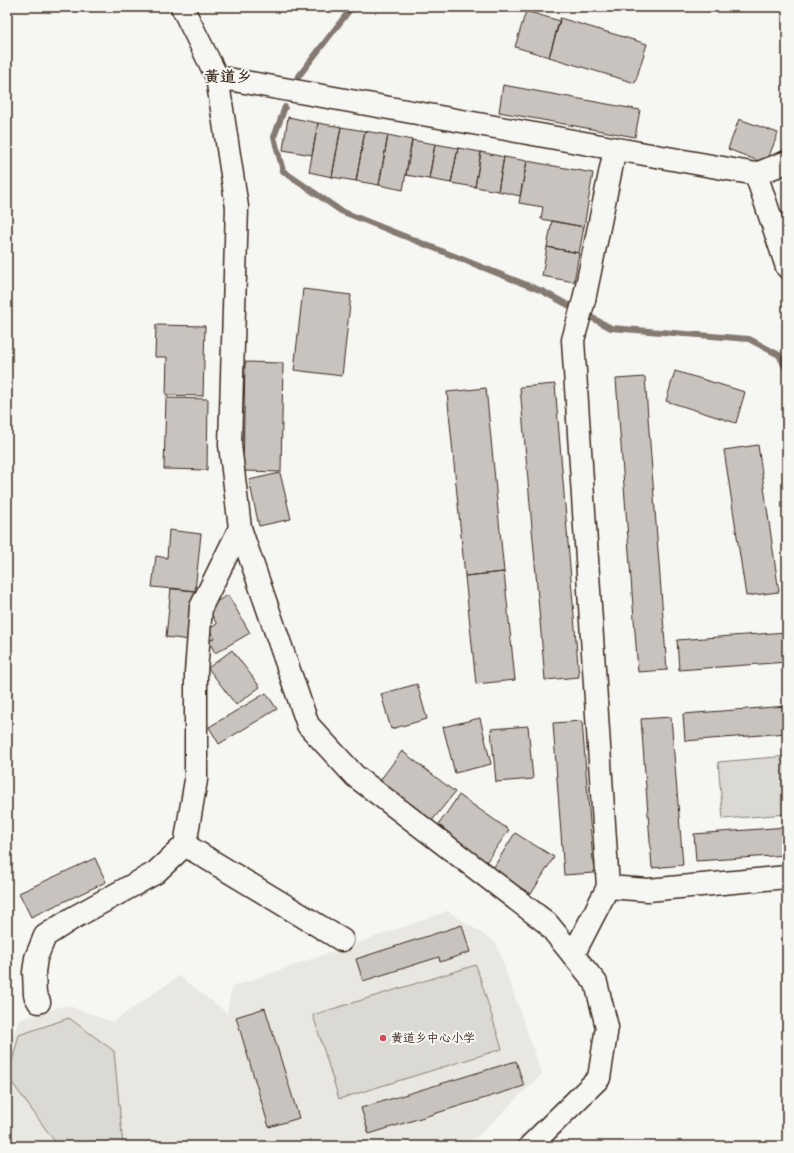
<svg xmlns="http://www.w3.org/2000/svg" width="794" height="1153" font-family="Sriracha,'LXGW WenKai TC',sans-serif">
  <rect width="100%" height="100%" fill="#f6f6f2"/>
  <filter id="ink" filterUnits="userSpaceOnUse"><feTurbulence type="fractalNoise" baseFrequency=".025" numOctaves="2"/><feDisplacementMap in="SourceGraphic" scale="8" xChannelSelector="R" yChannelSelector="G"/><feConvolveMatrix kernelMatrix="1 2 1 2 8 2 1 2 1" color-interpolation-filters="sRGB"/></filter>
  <g filter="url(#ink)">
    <path fill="#e8e7e2" d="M448 911 496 943 542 1074 477 1137 463 1146H7V1052L19 1020 66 1005 113 1022 179 976 227 1013 232 987Z"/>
    <path fill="#dad9d3" stroke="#8a8278" d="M787 756V814L723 819 718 762Z
      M476 965 502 1049 339 1099 313 1015Z
      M69 1018 114 1051 123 1146H58L8 1077 19 1035Z"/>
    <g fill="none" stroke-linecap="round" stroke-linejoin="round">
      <path stroke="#857a71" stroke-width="6" d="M295 81 352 7
        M285 107 274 137 283 171 341 211 542 291 611 328 749 339 779 355 787 371"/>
    </g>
    <path fill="#c8c3be" stroke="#3b2a1e" d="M526 11 560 21 549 57 515 47Z
      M560 18 647 44 635 83 549 57Z
      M503 85 640 110 635 137 499 112Z
      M288 117 318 123 312 155 283 150Z
      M739 119 778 133 766 164 728 149Z
      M318 123 341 127 332 177 309 172Z
      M341 127 365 131 356 181 332 177Z
      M365 131 388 135 379 185 356 181Z
      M388 135 412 140 403 190 379 185Z
      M412 140 435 144 429 179 406 175Z
      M435 144 458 148 451 183 429 179Z
      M458 148 481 152 475 187 451 183Z
      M481 152 504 157 498 191 475 187Z
      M504 157 527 161 520 196 498 191Z
      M527 161 593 173 584 227 541 219 543 207 519 203Z
      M552 221 584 227 579 253 547 247Z
      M547 247 579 253 574 282 542 276Z
      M303 289 351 295 342 376 294 370Z
      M156 325 205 326 203 396 166 395 167 357H155Z
      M245 362 283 363 281 472 243 471Z
      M675 371 745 392 736 423 666 401Z
      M645 377 667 670 638 672 616 379Z
      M555 384 579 677 545 680 520 387Z
      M486 388 504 572 465 576 447 392Z
      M166 398 208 399 207 470 164 469Z
      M758 445 779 592 746 596 724 450Z
      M280 473 291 519 259 526 249 480Z
      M169 530 201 534 195 591 152 587 156 556 167 558Z
      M504 572 515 680 476 684 465 576Z
      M171 588 195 591 190 640 166 637Z
      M228 595 250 633 215 653 209 641 214 638 209 629 217 624 207 607Z
      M787 632V662L679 670 677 640Z
      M232 650 260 687 236 705 208 668Z
      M417 684 427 719 391 729 381 694Z
      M266 693 277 709 219 744 209 727Z
      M787 706V733L685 741 683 714Z
      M671 717 683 865 652 868 641 719Z
      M480 718 491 764 455 773 443 727Z
      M582 721 594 873 564 875 553 723Z
      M528 726 533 779 496 782 491 729Z
      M402 751 455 792 427 827 375 787Z
      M459 795 509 830 484 865 434 831Z
      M787 827V855L696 861 694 834Z
      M515 833 554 857 531 894 492 870Z
      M95 858 106 882 31 917 19 893Z
      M462 925 470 952 440 962 439 957 363 981 356 959Z
      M265 1008 299 1118 269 1127 236 1017Z
      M516 1061 524 1086 369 1134 361 1108Z"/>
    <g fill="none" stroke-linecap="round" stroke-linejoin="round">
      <g stroke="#3b2a1e" stroke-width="25">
        <path id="minor" d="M217 77 756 174 787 162
          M756 174 787 267
          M185 845 342 940
          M608 887 648 890 787 877
          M573 955 608 887 573 340 584 300 615 149
          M39 1002 35 995 34 972 36 958 45 936 73 918 155 873 185 845 196 780V672L201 607 240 528"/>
      </g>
      <g stroke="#3b2a1e" stroke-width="25">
        <path id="major" d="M182 7 217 77 237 207 230 445 240 528 308 725 355 776 547 923 596 983 607 1027 599 1078 530 1146"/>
      </g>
      <use href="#minor" stroke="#f6f6f2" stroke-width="22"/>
      <use href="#major" stroke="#f6f6f2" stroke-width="22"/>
    </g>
  </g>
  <circle fill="#d1495b" stroke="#f6f6f2" stroke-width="1.5" cx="383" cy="1038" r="4"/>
  <g text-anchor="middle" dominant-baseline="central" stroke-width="4" stroke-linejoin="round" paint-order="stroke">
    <g font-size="12" fill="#3b2a1e" stroke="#f6f6f2" text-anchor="start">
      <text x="391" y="1038">黄道乡中心小学</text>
    </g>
    <g font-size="16" font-weight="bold" fill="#3b2a1e" stroke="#f6f6f2">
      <text x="228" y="76">黄道乡</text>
    </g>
  </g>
  <rect width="794" height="1153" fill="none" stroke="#f6f6f2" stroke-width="24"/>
  <rect x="12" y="12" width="770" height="1129" fill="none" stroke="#3b2a1e" stroke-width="1.5" filter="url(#ink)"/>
</svg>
